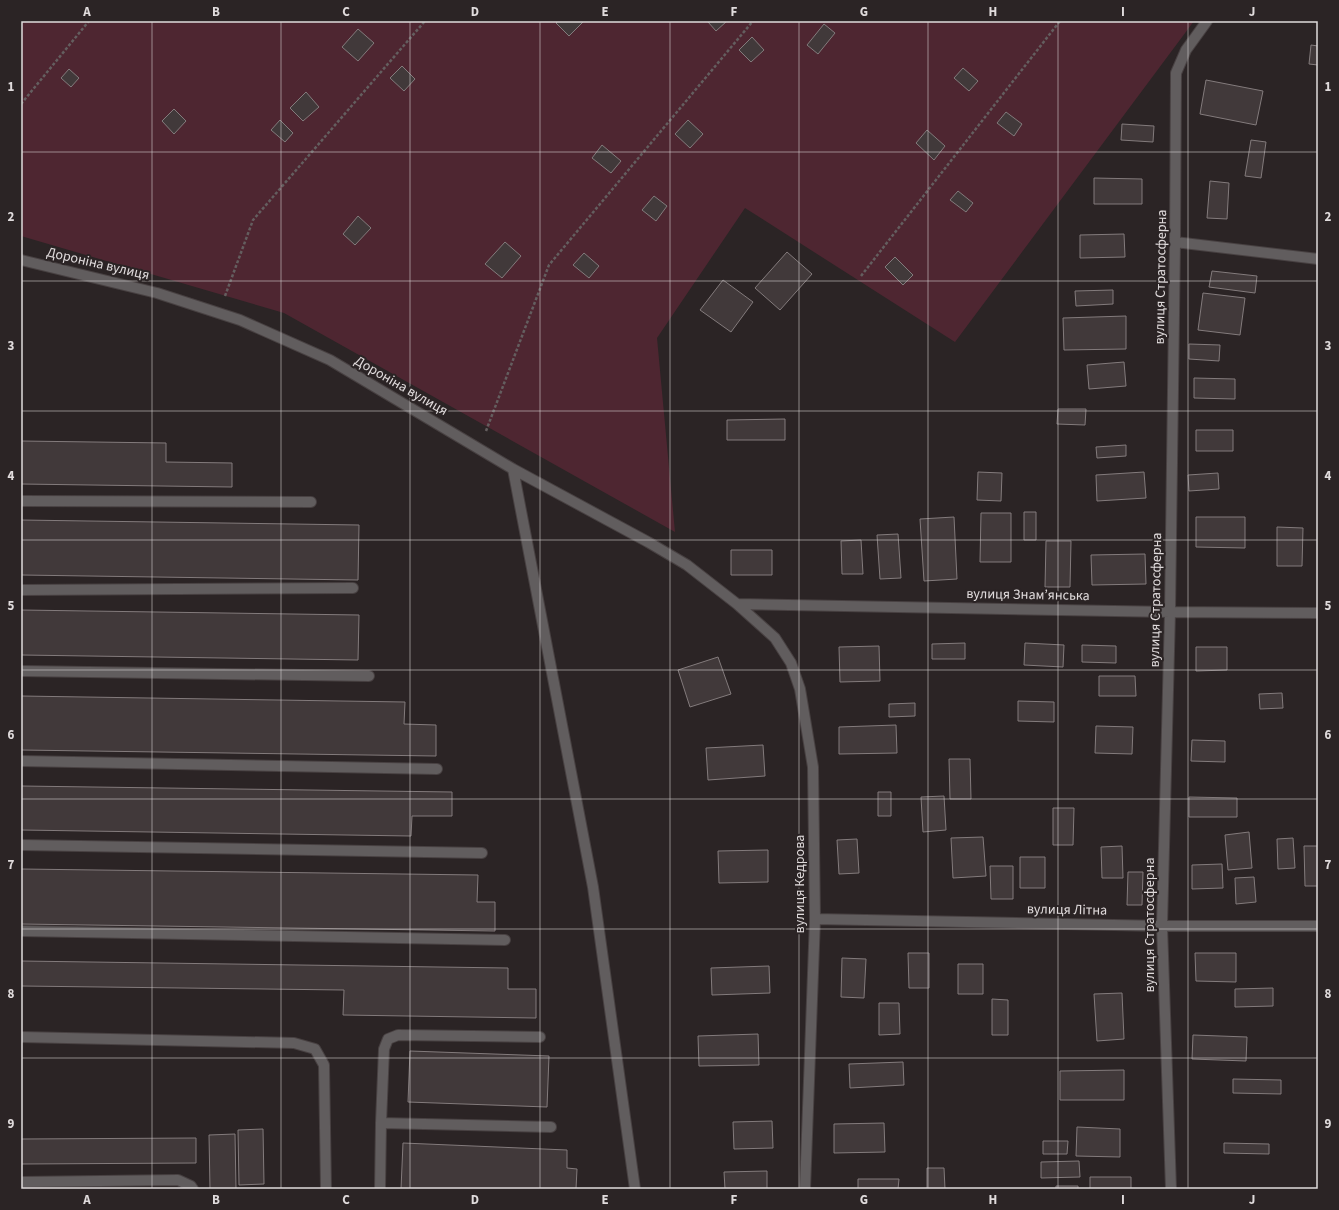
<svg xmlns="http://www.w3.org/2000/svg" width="1339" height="1210" font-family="'Source Sans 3',sans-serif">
  <rect width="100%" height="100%" fill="#2b2425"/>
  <path fill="#4e2631" d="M21 21H1194L955 342 745 208 657 338 675 532 284 313 21 236Z"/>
  <path fill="#41393a" stroke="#837b7c" d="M558 21H584L569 36 556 23Z
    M709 21H727L716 31 708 22Z
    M824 24 835 33 818 54 807 45Z
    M358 29 374 43 358 61 342 47Z
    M752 37 764 50 751 62 739 50Z
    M1311 45 1318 46V65L1309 64Z
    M402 66 415 79 404 91 390 78Z
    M963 68 978 81 969 91 954 78Z
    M69 69 79 78 71 87 61 78Z
    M1206 80 1263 91 1256 125 1200 114Z
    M306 92 319 107 303 121 290 108Z
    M174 109 186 121 174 134 162 121Z
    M1006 112 1022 124 1014 136 997 123Z
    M280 120 293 133 285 142 271 130Z
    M688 120 703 134 690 148 675 134Z
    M1122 124 1154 126 1153 142 1121 140Z
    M927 130 945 146 934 160 916 143Z
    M1251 140 1266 142 1261 178 1245 176Z
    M602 145 621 161 611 173 592 158Z
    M1094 178 1142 179V204H1094Z
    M1210 181 1229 183 1227 219 1207 218Z
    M958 191 973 203 966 212 950 200Z
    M654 196 667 206 656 221 642 210Z
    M358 216 371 228 355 245 343 234Z
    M1124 234 1125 257 1080 258V235Z
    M505 242 521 256 502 278 485 264Z
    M787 252 812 274 780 310 755 288Z
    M584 253 599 266 589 278 573 265Z
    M895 257 913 275 903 285 885 267Z
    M1212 271 1257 276 1255 293 1209 287Z
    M723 280 753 302 731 332 700 310Z
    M1113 290V304L1076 306 1075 291Z
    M1203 293 1245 298 1240 335 1198 330Z
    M1126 316V349L1064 350 1063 318Z
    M1189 344 1220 345 1219 361 1189 359Z
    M1124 362 1126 386 1089 389 1087 365Z
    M1194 378 1235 379V399L1194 398Z
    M1058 409H1086L1085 425 1057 424Z
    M785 419V440H727V420Z
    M1196 430H1233V451H1196Z
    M21 441 166 443V462L232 463V487L21 484Z
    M1126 445V456L1097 458 1096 447Z
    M978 472 1002 473 1001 501 977 500Z
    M1144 472 1146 498 1097 501 1096 475Z
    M1218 473 1219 489 1189 491 1188 475Z
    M1024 512H1036V540H1024Z
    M981 513H1011V562H980Z
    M954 517 957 579 924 581 920 519Z
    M1196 517H1245V548L1196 547Z
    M21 520 359 525 358 580 21 575Z
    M1277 527 1303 528 1302 566H1277Z
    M898 534 901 578 880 579 877 535Z
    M861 540 863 574H842L841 541Z
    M1046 541H1071L1070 587H1045Z
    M731 550H772V575H731Z
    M1145 554 1146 584 1092 585 1091 555Z
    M21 610 359 615 358 660 21 655Z
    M965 643V659H932V644Z
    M1025 643 1064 645 1063 667 1024 665Z
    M1082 645 1116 646V663L1082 662Z
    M879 646 880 681 840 682 839 647Z
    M1196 647H1227V670L1196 671Z
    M718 657 731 694 690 707 678 670Z
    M1099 676H1135L1136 696H1099Z
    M1282 693 1283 708 1260 709 1259 694Z
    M21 696 405 702 404 724 436 725V756L21 750Z
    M1018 701 1054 702V722L1018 721Z
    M915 703V716L889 717V704Z
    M896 725 897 753 839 754V727Z
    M1096 726 1133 727 1132 754 1095 753Z
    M1192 740 1225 741V762L1191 761Z
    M763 745 765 776 708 780 706 748Z
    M949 759H970L971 799H950Z
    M21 786 452 792V816H412L411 836 21 830Z
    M878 792H891V816H878Z
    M944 796 946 830 923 832 921 797Z
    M1189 797 1237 798V817H1189Z
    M1053 808H1074L1073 845H1053Z
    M1249 832 1252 868 1228 870 1225 835Z
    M983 837 986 876 953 878 951 838Z
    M1293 838 1295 868 1278 869 1277 839Z
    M857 839 859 873 839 874 837 840Z
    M1122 846 1123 878H1102L1101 847Z
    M1304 846H1318V886H1305Z
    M768 850V882L719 883 718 851Z
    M1020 857H1045V888H1020Z
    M1222 864 1223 888 1192 889V865Z
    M990 866H1013V899H991Z
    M21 869 478 875 477 902H495V931L21 924Z
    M1128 872H1143L1142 905H1127Z
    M1254 877 1256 902 1236 904 1235 878Z
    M908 953H929V988H909Z
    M1195 953H1236V982L1196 981Z
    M842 958 866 959 864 998 841 997Z
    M21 961 508 968V989H536V1018L343 1015 344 990 21 986Z
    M958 964H983V994H958Z
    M769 966 770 993 712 995 711 968Z
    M1273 988V1006L1235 1007V989Z
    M1122 993 1124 1039 1097 1041 1094 994Z
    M992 999 1008 1000V1035H992Z
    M879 1003H899L900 1034 879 1035Z
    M758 1034 759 1065 699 1066 698 1036Z
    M1193 1035 1247 1037 1246 1061 1192 1059Z
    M410 1051 549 1056 547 1107 408 1102Z
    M903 1062 904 1085 850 1088 849 1064Z
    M1124 1070V1100H1060V1071Z
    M1233 1079 1281 1080V1094L1233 1093Z
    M772 1121 773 1148 734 1149 733 1122Z
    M884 1123 885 1152 834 1153V1124Z
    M1077 1127 1120 1129V1157L1076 1156Z
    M263 1129 264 1184 239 1185 238 1130Z
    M235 1134 236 1189H210L209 1135Z
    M196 1138V1163L21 1164V1139Z
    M1043 1141H1068L1067 1154H1043Z
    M403 1143 567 1150V1168L577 1169 576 1189H401Z
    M1224 1143 1269 1144V1154L1224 1153Z
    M1079 1161 1080 1177 1041 1178V1162Z
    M927 1168H944L945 1189H927Z
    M767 1171V1189H725L724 1172Z
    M1090 1177H1131V1189H1090Z
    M858 1179H899L898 1189H858Z
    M1056 1186H1078V1189H1056Z"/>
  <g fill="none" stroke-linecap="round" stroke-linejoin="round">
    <g stroke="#484142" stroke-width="12">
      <path id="minor" d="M1175 242 1318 259
        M21 260 157 293 240 320 330 360 513 469 648 542 687 565 737 604 775 638 791 663 800 689 813 767 815 919 805 1189
        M513 469 593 887 635 1189
        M21 501 311 502
        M21 590 353 588
        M737 604 1170 612 1318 613
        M21 671 369 676
        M21 761 437 769
        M21 845 482 853
        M815 919 1162 926H1318
        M21 931 505 940
        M21 1037 294 1043 315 1049 324 1065 326 1189
        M381 1123 551 1127
        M21 1182 178 1180 191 1186 193 1189
        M380 1189 381 1123 384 1049 388 1039 398 1035 540 1037
        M1171 1189 1162 926 1170 612 1175 242 1176 73 1186 50 1207 21"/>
    </g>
    <path stroke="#645e5f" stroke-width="2.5" stroke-dasharray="3 2" stroke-linecap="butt" d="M21 104 89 21
      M861 276 1060 21
      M225 296 253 220 425 21
      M486 431 549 265 753 21"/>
    <use href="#minor" stroke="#615d5e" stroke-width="10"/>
  </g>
  <path fill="none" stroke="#e0dbdc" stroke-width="1" stroke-opacity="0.55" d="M152 21V1189M281 21V1189M410 21V1189M540 21V1189M670 21V1189M799 21V1189M928 21V1189M1058 21V1189M1188 21V1189M21 152H1318M21 281H1318M21 411H1318M21 540H1318M21 670H1318M21 799H1318M21 929H1318M21 1058H1318"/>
  <g text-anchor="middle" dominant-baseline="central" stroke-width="4" stroke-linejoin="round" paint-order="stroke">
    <g font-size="14" fill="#e0dbdc" stroke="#2b2425">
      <text transform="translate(98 264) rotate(13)">Дороніна вулиця</text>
      <text transform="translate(1161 277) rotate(-89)">вулиця Стратосферна</text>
      <text transform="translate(401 386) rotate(30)">Дороніна вулиця</text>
      <text transform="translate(1028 595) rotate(1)">вулиця Знам’янська</text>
      <text transform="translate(1156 600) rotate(-89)">вулиця Стратосферна</text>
      <text transform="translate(800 884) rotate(-90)">вулиця Кедрова</text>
      <text transform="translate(1067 910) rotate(1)">вулиця Літна</text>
      <text transform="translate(1150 925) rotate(-90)">вулиця Стратосферна</text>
    </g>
  </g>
  <rect width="1339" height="1210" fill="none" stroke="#2b2425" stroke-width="44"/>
  <rect x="22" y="22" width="1295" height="1166" fill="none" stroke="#e0dbdc" stroke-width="1.5"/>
  <g font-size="13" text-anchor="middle" font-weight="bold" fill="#e0dbdc">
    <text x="87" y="16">A</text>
    <text x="216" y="16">B</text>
    <text x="346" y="16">C</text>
    <text x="475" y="16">D</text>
    <text x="605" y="16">E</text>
    <text x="734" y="16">F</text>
    <text x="864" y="16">G</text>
    <text x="993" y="16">H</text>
    <text x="1123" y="16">I</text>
    <text x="1252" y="16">J</text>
    <text x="11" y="91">1</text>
    <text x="1328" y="91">1</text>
    <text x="11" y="221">2</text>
    <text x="1328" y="221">2</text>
    <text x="11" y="350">3</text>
    <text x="1328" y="350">3</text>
    <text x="11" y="480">4</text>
    <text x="1328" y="480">4</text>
    <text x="11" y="610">5</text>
    <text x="1328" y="610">5</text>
    <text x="11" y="739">6</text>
    <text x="1328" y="739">6</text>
    <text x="11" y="869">7</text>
    <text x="1328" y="869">7</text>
    <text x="11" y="998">8</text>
    <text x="1328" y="998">8</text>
    <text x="11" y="1128">9</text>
    <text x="1328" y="1128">9</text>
    <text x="87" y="1204">A</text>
    <text x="216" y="1204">B</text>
    <text x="346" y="1204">C</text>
    <text x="475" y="1204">D</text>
    <text x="605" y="1204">E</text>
    <text x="734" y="1204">F</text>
    <text x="864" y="1204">G</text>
    <text x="993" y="1204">H</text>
    <text x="1123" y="1204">I</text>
    <text x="1252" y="1204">J</text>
  </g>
</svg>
